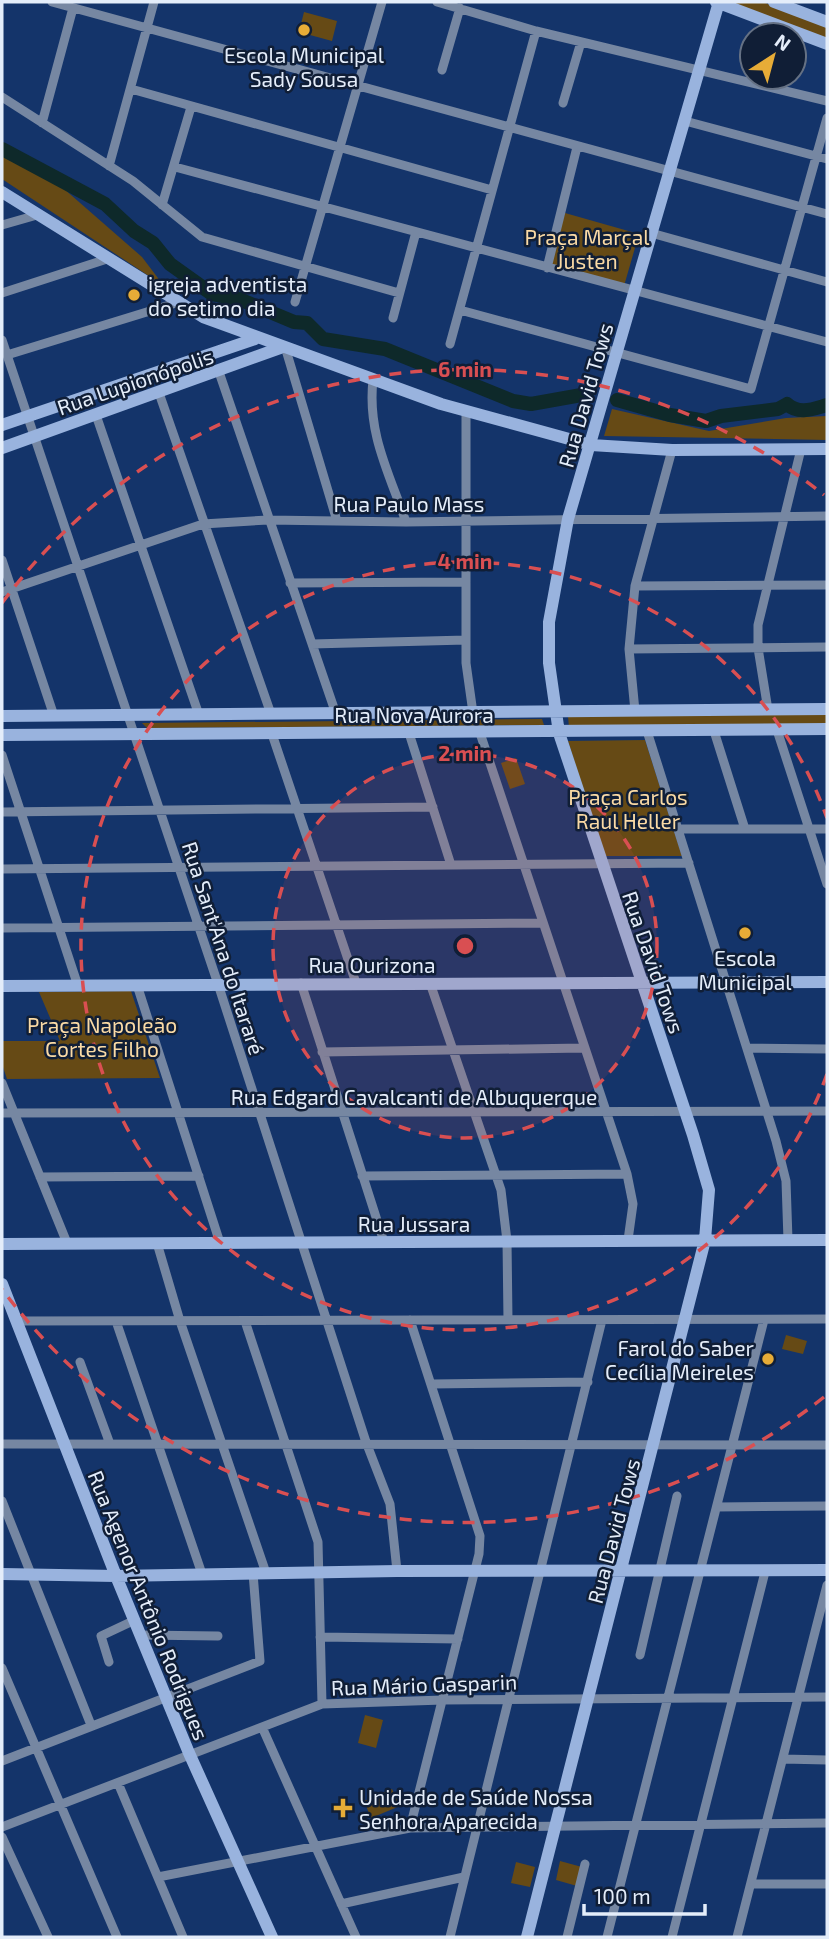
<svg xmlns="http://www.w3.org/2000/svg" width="829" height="1939" font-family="'Exo 2',sans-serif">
  <rect width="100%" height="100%" fill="#14346a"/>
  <path fill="#664a15" d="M763 2 827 27V38L731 3Z
    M304 12 337 21 332 41 299 32Z
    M2 156 63 188 142 257 164 286 2 179Z
    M565 213 639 234 624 286 549 266Z
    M612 409 709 431 786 418 827 416V440L604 436Z
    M827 714V725L569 728 568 716Z
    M542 719 544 725 147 728 142 723Z
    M645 740 682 856H604L568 741Z
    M516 758 525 784 510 789 501 763Z
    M131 991 160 1078 7 1079 2 1064V1041H60L39 992Z
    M786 1335 807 1341 803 1354 782 1349Z
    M365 1715 383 1720 376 1748 358 1743Z
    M392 1789 400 1806 371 1818 364 1801Z
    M560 1861 582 1867 577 1886 556 1880Z
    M516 1862 535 1867 530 1887 511 1883Z"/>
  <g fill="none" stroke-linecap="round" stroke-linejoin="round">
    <path stroke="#0e292a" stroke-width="14" d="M2 149 105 204 134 231 153 243 170 264 212 294 239 299 294 322 307 323 323 339 385 349 513 401 531 404 587 394
      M617 400 670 415 706 421 721 416 778 409 787 404C799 415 813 409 827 405"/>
    <path stroke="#7687a2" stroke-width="9" d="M52 2 827 214
      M437 2 536 31 827 101
      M442 70 460 8
      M131 89 492 190
      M2 97 133 181 202 237 399 293
      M563 103 581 42
      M685 121 827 159
      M42 123 73 8
      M109 166 154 2
      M175 167 827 342
      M162 205 191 107
      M2 225 37 215
      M651 233 827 282
      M547 268 577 147
      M2 293 107 259
      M295 302 382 2
      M460 310 751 389 827 118
      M393 318 416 232
      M2 340 218 984 366 1442 390 1504 397 1571
      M450 344 536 31
      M286 350 337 521
      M7 355 176 303
      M219 372 336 714
      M373 380C367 433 389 473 406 522
      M159 393 271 714
      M466 412V663L473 713
      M96 415 199 715
      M2 560 54 716
      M290 583 466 582
      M635 586 827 585
      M2 592 203 524 268 520 406 522 827 516
      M312 644 466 640
      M629 649 827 647
      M768 710 758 648V625L801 449
      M635 711 629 649 635 586 672 450
      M777 730 827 884
      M647 731 776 1141 786 1181 788 1240
      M714 731 745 829
      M409 733 451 865
      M480 733 627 1174 633 1204 628 1240
      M272 734 356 983
      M2 755 78 986
      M2 812 433 807
      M678 829H827
      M2 869 689 863
      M2 928 541 923
      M301 983 384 1242
      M430 983 501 1190 507 1241 508 1320
      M137 985 220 1243
      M748 1048 827 1049
      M322 1052 583 1048
      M2 1083 67 1243
      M2 1113 827 1111
      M362 1176 627 1174
      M40 1177 199 1176
      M157 1243 180 1321 266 1573
      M410 1320 480 1536 479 1554 410 1828
      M17 1321 827 1319
      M116 1321 202 1574
      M245 1321 318 1542 322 1704
      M80 1362 110 1444
      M432 1384 588 1382
      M2 1444 827 1445
      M2 1501 91 1725
      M717 1507 827 1506
      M141 1635 218 1636
      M320 1637 458 1639
      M640 1655 677 1496
      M109 1662 101 1636 135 1620
      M2 1668 117 1937
      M262 1727 356 1937
      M783 1759 827 1760
      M2 1761 260 1661 253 1573
      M118 1783 183 1937
      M2 1827 322 1704 443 1700 827 1697
      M2 1837 48 1937
      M158 1877 410 1828 827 1823
      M751 1884H827
      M341 1904 464 1877
      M450 1937 602 1320
      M567 1937 585 1864
      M607 1937 764 1320
      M672 1937 765 1572
      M737 1937 827 1585"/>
    <path stroke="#99b3de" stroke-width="12" d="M716 2 827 44
      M774 2 827 22
      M2 192 203 317 441 404 591 445 672 450 827 449
      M2 425 255 339
      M2 448 280 348
      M2 716 827 709
      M2 735 827 729
      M2 986 827 982
      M2 1244 827 1240
      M2 1284 116 1576 189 1753 272 1937
      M2 1574 116 1576 397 1571 827 1570
      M527 1937 705 1240 709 1190 693 1135 559 733 549 663V622L568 519 719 2"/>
  </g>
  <circle cx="465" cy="946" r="192" fill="#d94f52" fill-opacity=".12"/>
  <g fill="none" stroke="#d94f52" stroke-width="3.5" stroke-dasharray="12 9">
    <circle cx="465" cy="946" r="192"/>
    <path d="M827 1074A384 384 0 1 1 827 818"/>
    <path d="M824 1397A576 576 0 0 1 2 1289M2 603A576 576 0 0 1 824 495"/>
  </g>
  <g fill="#e7ac37" stroke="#101e36" stroke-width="2.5">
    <circle cx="304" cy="30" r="7"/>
    <circle cx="134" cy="295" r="7"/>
    <circle cx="745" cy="933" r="7"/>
    <circle cx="768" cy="1359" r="7"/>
    <path d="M339.5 1797.5h7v7h7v7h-7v7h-7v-7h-7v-7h7z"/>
  </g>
  <g text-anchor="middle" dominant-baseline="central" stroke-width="5" stroke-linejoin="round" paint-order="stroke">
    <g font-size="21" fill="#e4edfa" stroke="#101e36">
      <text x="304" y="54">Escola Municipal<tspan x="304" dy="24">Sady Sousa</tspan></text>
      <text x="148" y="283" text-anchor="start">igreja adventista<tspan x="148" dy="24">do setimo dia</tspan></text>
      <text x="745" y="957">Escola<tspan x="745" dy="24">Municipal</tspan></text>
      <text x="754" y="1347" text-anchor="end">Farol do Saber<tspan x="754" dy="24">Cecília Meireles</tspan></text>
      <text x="359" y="1796" text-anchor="start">Unidade de Saúde Nossa<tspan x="359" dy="24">Senhora Aparecida</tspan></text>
    </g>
    <g font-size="21" fill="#fadaa5" stroke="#101e36">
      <text x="587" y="236">Praça Marçal<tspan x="587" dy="24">Justen</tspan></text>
      <text x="628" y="796">Praça Carlos<tspan x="628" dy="24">Raul Heller</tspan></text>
      <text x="102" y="1024">Praça Napoleão<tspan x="102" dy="24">Cortes Filho</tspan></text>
    </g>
    <g font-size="21" fill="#e4edfa" stroke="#101e36">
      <text transform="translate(135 381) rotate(-19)">Rua Lupionópolis</text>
      <text transform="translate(585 395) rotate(-74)">Rua David Tows</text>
      <text x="409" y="503">Rua Paulo Mass</text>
      <text x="414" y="714">Rua Nova Aurora</text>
      <text transform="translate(224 948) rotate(72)">Rua Sant'Ana do Itararé</text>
      <text transform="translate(654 962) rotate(71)">Rua David Tows</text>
      <text x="372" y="964">Rua Ourizona</text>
      <text x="414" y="1096">Rua Edgard Cavalcanti de Albuquerque</text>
      <text x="414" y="1223">Rua Jussara</text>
      <text transform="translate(613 1531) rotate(-75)">Rua David Tows</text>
      <text transform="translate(149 1605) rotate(68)">Rua Agenor Antônio Rodrigues</text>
      <text transform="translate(424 1684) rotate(-2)">Rua Mário Gasparin</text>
    </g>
  </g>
  <circle cx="465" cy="946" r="10" fill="#d94f52" stroke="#101e36" stroke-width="3.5"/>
  <g font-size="21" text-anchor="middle" font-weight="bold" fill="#d94f52" stroke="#101e36" stroke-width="5" stroke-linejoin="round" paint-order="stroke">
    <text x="465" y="377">6 min</text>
    <text x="465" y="569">4 min</text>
    <text x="465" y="761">2 min</text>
  </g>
  <rect width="829" height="1939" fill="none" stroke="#e4edfa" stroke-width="7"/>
  <g transform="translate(773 56) rotate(36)"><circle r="33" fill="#101e36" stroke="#657184" stroke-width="2"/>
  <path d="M0-5L12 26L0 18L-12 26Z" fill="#e7ac37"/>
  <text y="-10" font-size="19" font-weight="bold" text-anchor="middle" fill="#e4edfa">N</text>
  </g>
  <path d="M584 1904v10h121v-10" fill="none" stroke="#e4edfa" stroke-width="3.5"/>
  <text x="594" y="1904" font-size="21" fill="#e4edfa" stroke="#101e36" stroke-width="5" paint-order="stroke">100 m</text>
</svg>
